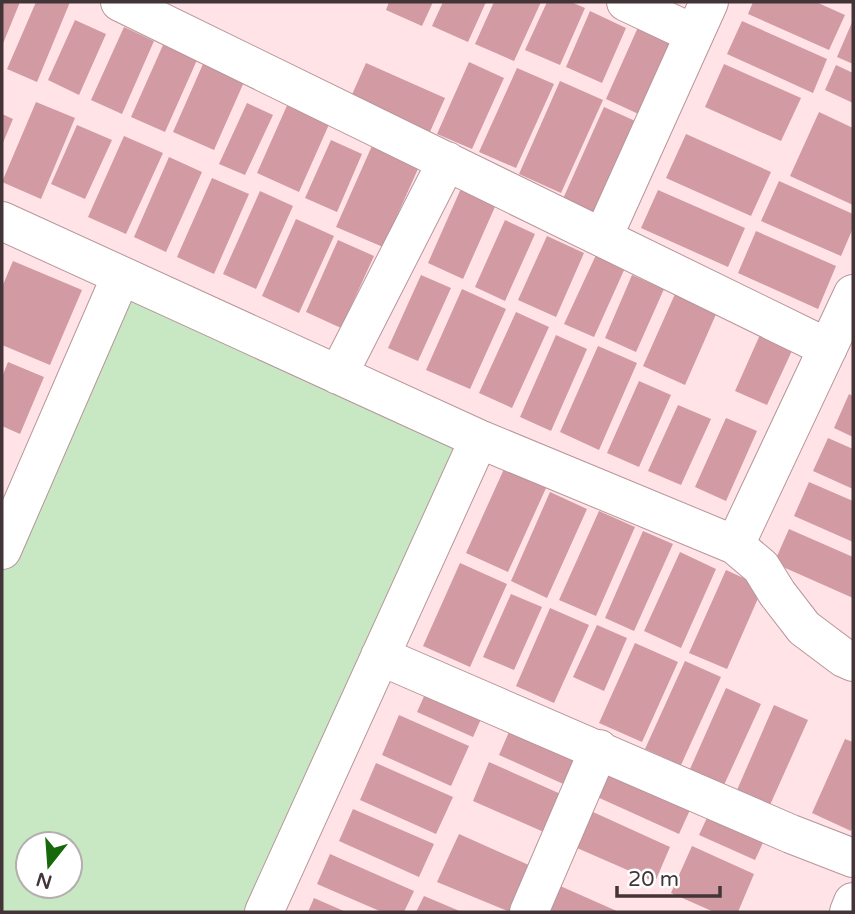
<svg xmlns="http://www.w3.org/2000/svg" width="855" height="914" font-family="'Varela Round',sans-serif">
  <rect width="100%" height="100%" fill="#ffe3e6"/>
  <path fill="#c7e8c2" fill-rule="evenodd" d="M122 276 479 439 266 912H2V560ZM28 844H70V886H28Z"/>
  <path fill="#d29aa2" d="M2 2H20L2 46Z
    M36 2H70L37 82 7 69Z
    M389 2H433L422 26 386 10Z
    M443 2H486L468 42 432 26Z
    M494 2H541L514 61 475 44Z
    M547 2H571L585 8 560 65 525 50Z
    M753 2H816L845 15 829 50 748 14Z
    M590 11 626 28 602 83 566 67Z
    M643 16 683 34 645 117 606 99Z
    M75 20 106 34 79 95 48 80Z
    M853 20V64L837 57Z
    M742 21 827 59 813 93 727 54Z
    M124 27 154 41 122 114 91 100Z
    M163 45 197 60 165 132 131 117Z
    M469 62 504 78 472 149 437 134Z
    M366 63 445 98 429 134 350 99Z
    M203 64 244 82 214 150 173 132Z
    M724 64 801 98 781 141 705 107Z
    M836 65 853 73V103L825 90Z
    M517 68 554 84 516 168 479 152Z
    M560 81 603 100 561 193 519 174Z
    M289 101 331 120 299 192 257 173Z
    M36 102 75 118 41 199 2 182Z
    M247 103 273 115 245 175 219 164Z
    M604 107 642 124 600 218 562 201Z
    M819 112 853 128V205L790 176Z
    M2 114 13 119 2 145Z
    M77 125 112 140 85 199 51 184Z
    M686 134 771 172 751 216 666 178Z
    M124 136 163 153 126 234 88 217Z
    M375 139 422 160 383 247 336 227Z
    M331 140 362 154 337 212 305 198Z
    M169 157 202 172 166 252 134 237Z
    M212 178 249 194 214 274 177 257Z
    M779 181 853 214V228L841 256 761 221Z
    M463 184 498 200 463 279 428 263Z
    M658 190 745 228 728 267 641 228Z
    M260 191 293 206 256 289 223 274Z
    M296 219 334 236 299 313 262 296Z
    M505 220 535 234 505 301 475 287Z
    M756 231 836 266 818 309 738 273Z
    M547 236 584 253 556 317 518 300Z
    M338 240 374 256 341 328 306 312Z
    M596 255 625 268 594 337 564 324Z
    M13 261 82 290 50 365 2 345V287Z
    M421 275 451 288 418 361 388 348Z
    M632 275 664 289 636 352 605 338Z
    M462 289 506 309 470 389 426 370Z
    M675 294 717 312 685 385 643 366Z
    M516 312 549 327 512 408 479 393Z
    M763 328 796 342 767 405 735 391Z
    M556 335 587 349 551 431 520 417Z
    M598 346 637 363 599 450 560 432Z
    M8 362 44 377 20 434 2 426V377Z
    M639 381 671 395 639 467 607 453Z
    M849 394 853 396V437L834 428Z
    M678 405 711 419 681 485 648 471Z
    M726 418 757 431 726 501 695 487Z
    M828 438 853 449V489L813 471Z
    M504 469 546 488 508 572 466 553Z
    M809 482 853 501V542L794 516Z
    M550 492 587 509 547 598 511 581Z
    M599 511 635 527 596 616 559 600Z
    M789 529 853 557V598L774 563Z
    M643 531 673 544 634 631 605 618Z
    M680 552 716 569 681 648 644 631Z
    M460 563 507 584 470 667 423 646Z
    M726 570 763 587 727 669 689 653Z
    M511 594 542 607 514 670 483 657Z
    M550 608 589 625 554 703 516 686Z
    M597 625 627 638 604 691 573 677Z
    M635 643 678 662 642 742 599 723Z
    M685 661 721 677 681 765 645 749Z
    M430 683 486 708 473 737 417 712Z
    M726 688 761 704 724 785 690 769Z
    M774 705 808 720 770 805 737 790Z
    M399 715 469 746 451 786 382 755Z
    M512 725 583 757 570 787 499 755Z
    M845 739 853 742V825L851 831 812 813Z
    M611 761 695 799 679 834 595 796Z
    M489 762 563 795 546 833 473 801Z
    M376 763 453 797 436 834 360 800Z
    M353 809 434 844 419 877 339 841Z
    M711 809 767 834 755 860 699 835Z
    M593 812 670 847 655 882 577 848Z
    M459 834 531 866 510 912 437 882Z
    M692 846 754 874 738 912H714L671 893Z
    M330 854 414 891 404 912H382L317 884Z
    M558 885 619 912H545Z
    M424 896 462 912H416Z
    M314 898 346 912H308Z"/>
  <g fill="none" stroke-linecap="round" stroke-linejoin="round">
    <g stroke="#b7969b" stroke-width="40">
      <path id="minor" d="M120 2 828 348
        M626 2 694 34
        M2 221 479 439 735 545 761 567 777 593 804 628 844 658 853 662
        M603 237 709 2
        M338 375 447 161
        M735 545 853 294
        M2 550 121 276
        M380 656 791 834 853 858
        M264 912 479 439
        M529 912 599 749
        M849 912 853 902"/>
    </g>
    <use href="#minor" stroke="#fff" stroke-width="38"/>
  </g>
  <rect width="855" height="914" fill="none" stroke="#433537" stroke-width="7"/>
  <g transform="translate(49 865) rotate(197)"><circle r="33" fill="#ffffff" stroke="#b4aeaf" stroke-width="2"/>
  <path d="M0-5L12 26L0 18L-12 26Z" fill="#17680a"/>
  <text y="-10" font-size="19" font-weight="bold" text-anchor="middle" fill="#433537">N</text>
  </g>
  <path d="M617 886v10h103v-10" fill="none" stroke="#433537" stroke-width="3.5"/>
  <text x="628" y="886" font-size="21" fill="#433537" stroke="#ffffff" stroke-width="5" paint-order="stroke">20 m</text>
</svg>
